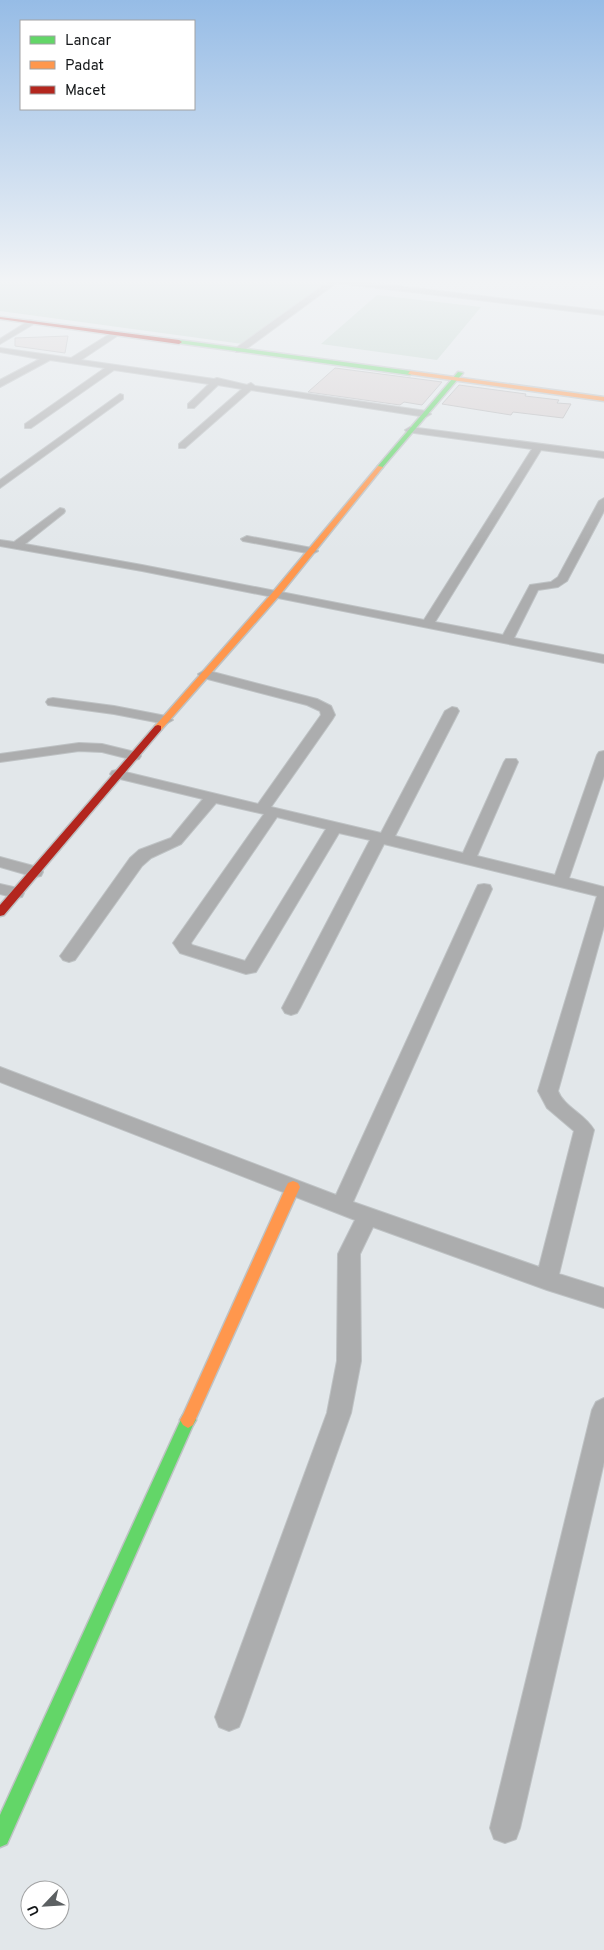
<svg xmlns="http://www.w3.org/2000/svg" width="604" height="1950" font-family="Overpass,sans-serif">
  <rect width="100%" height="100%" fill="#e2e7ea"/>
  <path fill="#c2d5cc" d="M0 279H314L332 281 243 344 0 311Z
    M377 295 481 307 437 360 321 344Z"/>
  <path fill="#d8d1d2" stroke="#b9b9bb" d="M68 336 65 353 15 346V338Z
    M335 368 442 382 422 405 404 402 400 405 308 392Z
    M459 385 526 394 525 396 559 400 557 403 571 404 563 418 513 412 511 415 442 404Z"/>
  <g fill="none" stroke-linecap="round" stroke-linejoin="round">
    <g stroke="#bec2c4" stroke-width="2">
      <path id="street" d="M316 279H340L604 311V315L336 283 242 352H236V348L328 282Z
        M30 320 37 322 0 344V339Z
        M113 332 120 334 81 360 214 379 217 378 247 385 251 383 255 386 426 411 431 414 426 417 251 390 185 448H179V444L242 389 218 385 194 408H188V404L209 384 114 370 31 428H25V424L105 368 50 360 0 387V380L40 359 0 352V348L71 358Z
        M120 394 123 395V399L0 488V480Z
        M410 427 604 452V458L541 450 435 622 503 635 530 585 551 582 558 577 599 501 604 498V511L567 581 558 587 538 590 514 638 604 655V663L142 571 0 546V540L14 542 60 508 64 509 65 511 64 513 25 544 142 565 424 620 532 449 407 432 405 430Z
        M247 536 312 548 318 551 312 554 243 541 241 539Z
        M205 670 317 699 331 706 335 715 332 720 271 807 381 833 445 711 452 707 457 708 459 711 395 836 463 853 504 762 506 759H516L518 762 477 856 555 875 597 755 599 752 604 751V776L569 878 604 887V926L558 1091C564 1107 585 1114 594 1130L559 1274 604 1288V1308L547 1290 373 1227 360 1254 361 1361 351 1413 243 1717 239 1727 229 1731 219 1727 215 1717 327 1413 337 1361 338 1254 355 1220 0 1082V1067L336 1195 476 889 478 885 484 884 490 885 492 889 353 1202 539 1267 574 1131 547 1108 538 1091 597 896 384 844 300 1008 297 1013 291 1015 285 1013 282 1008 370 840 339 833 256 972 246 974 180 953 173 943 264 814 216 803 181 844 151 858 142 866 75 960 69 962 63 960 60 956 63 952 130 858 139 850 171 838 203 799 112 777 110 774 112 771 117 770 258 804 321 715 320 711 307 705 200 677 198 674ZM277 817 326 829 245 961 192 945 191 943Z
        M53 698 114 706 166 716 173 720 166 724 114 714 48 705 46 702 48 699Z
        M79 743 102 744 139 753 141 756 139 759 134 760 102 752 79 751 0 762V754Z
        M0 857 41 868 43 872 41 876 35 877 0 867Z
        M0 884 22 889 24 893 22 897 16 898 0 894Z
        M604 1398V1462L520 1828 516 1839 505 1843 494 1839 490 1828 592 1410 596 1402Z"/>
    </g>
    <g stroke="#bec2c4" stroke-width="3">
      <path id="fast" d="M179 340 410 371 413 373 410 375 177 343Z
        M458 372 463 373 382 468H378V466Z
        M188 1412 193 1415 196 1420 193 1425 7 1844 0 1847V1815L183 1415Z"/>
    </g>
    <g stroke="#bec2c4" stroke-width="3">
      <path id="slow" d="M410 371 604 397V401L408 374Z
        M378 466 383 467 279 596 161 730H155V726L273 592Z
        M293 1181 298 1183 300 1187 193 1425 188 1428 183 1425 180 1420 183 1415 286 1187 288 1183Z"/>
    </g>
    <g stroke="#bec2c4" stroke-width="3">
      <path id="jam" d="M0 317 179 340 182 342 179 344 0 319Z
        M158 725 161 726V730L4 915 0 916V905L155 726Z"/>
    </g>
    <use href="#street" fill="#acadae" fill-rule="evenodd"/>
    <use href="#fast" fill="#63d668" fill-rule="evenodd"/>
    <use href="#slow" fill="#ff974d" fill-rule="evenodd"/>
    <use href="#jam" fill="#b3261e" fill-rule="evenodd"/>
  </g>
  <linearGradient id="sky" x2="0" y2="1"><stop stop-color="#96bce6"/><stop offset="0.51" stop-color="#f2f4f6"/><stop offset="1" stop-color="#f2f4f6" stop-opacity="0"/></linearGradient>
  <rect width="604" height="552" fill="url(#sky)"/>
  <rect x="20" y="20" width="175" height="90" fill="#ffffff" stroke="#a1a2a3"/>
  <rect x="30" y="36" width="25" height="8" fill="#63d668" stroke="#a1a2a3"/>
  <text x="65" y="45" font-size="15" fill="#141719">Lancar</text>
  <rect x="30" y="61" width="25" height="8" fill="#ff974d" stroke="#a1a2a3"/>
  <text x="65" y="70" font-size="15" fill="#141719">Padat</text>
  <rect x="30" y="86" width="25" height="8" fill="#b3261e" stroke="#a1a2a3"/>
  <text x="65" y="95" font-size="15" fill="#141719">Macet</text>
  <g transform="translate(45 1905) rotate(245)"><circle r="24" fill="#ffffff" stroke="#a1a2a3"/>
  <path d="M0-4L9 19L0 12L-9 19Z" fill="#5c6062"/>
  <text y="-8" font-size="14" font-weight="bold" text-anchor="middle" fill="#141719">U</text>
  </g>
</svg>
